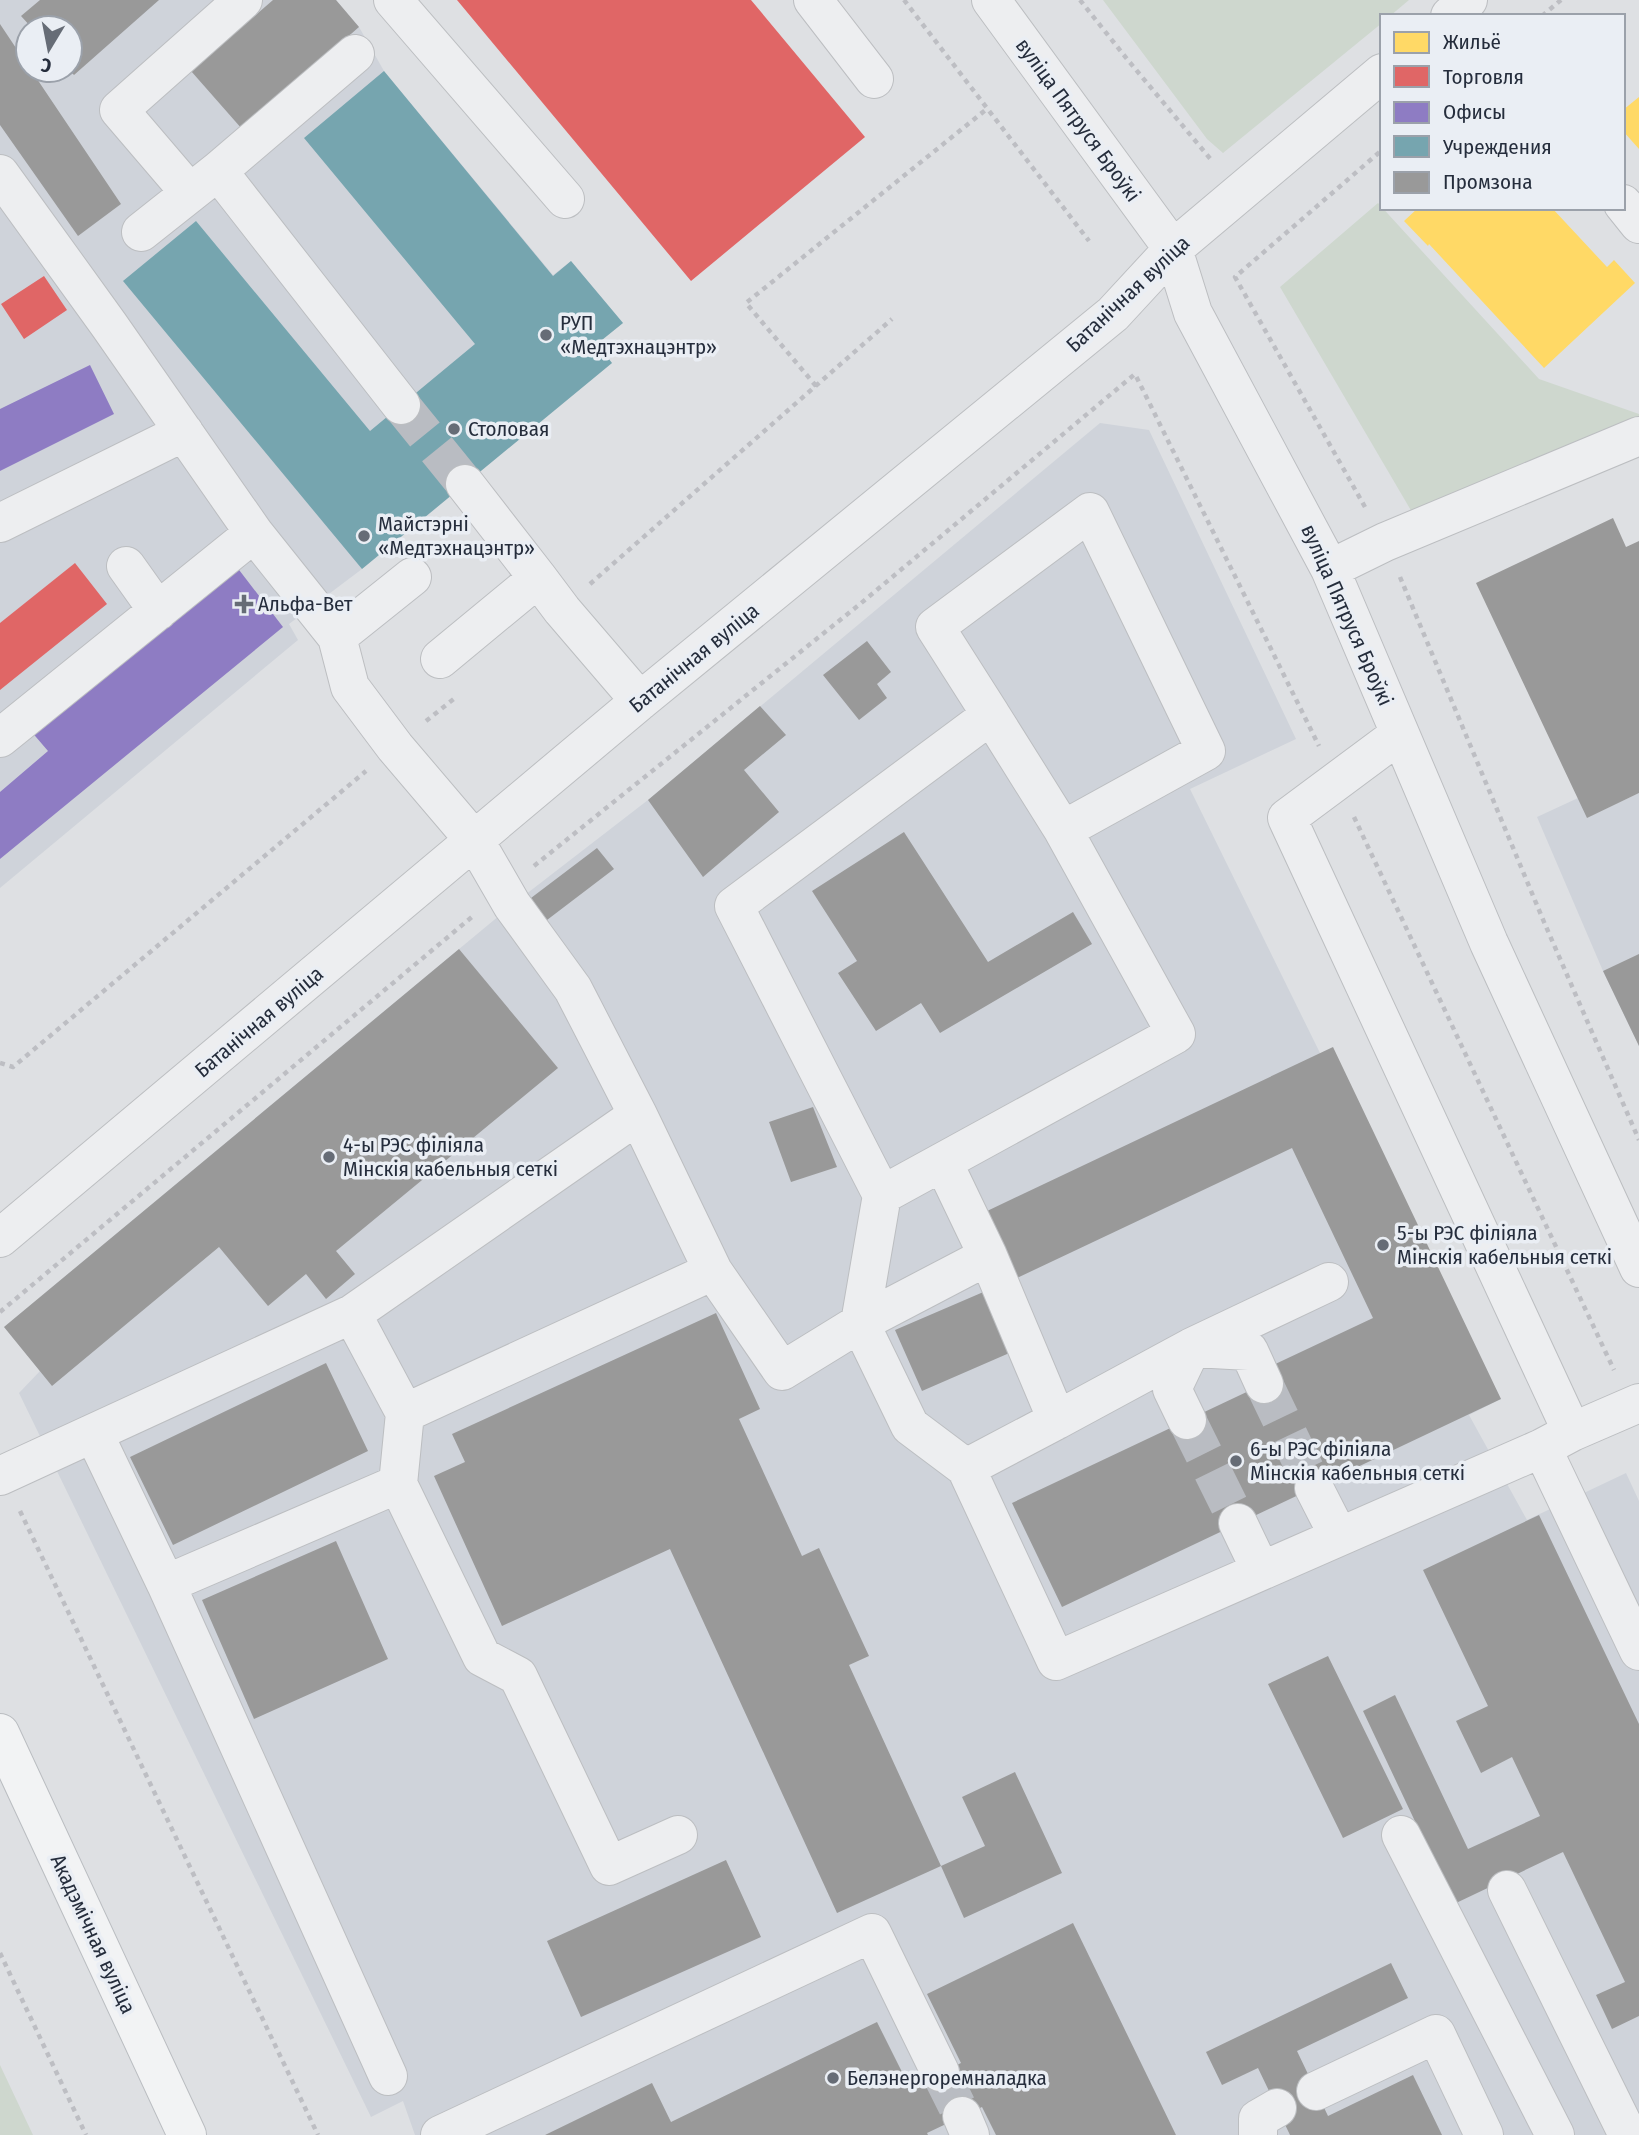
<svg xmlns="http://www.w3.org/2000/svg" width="1639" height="2135" font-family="'Fira Sans Condensed',sans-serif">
  <rect width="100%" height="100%" fill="#dee0e3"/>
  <path fill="#cfd3da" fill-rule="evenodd" d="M0 0H336L359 27 384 71 553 275 571 261 623 323 597 344 612 363 362 569 289 624 298 640 0 888ZM28 28H70V70H28Z
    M1100 423 1149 430 1296 739 1190 789 1320 1053 1501 1399 1469 1415 1527 1520 1626 1473 1639 1501V2135H415L403 2101 371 2117 19 1393 40 1371 4 1327 512 905 648 800Z
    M1639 793V1046L1603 971 1537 817 1578 798 1588 817Z"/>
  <path fill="#ced7ce" d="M1103 0H1409L1390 16H1382V23L1223 153 1207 139Z
    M1378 203 1539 379 1639 414V426L1416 519 1280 287Z
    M0 2065 33 2135H0Z"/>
  <path fill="#ffd966" d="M1639 97V149L1623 131V110Z
    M1418 208H1552L1607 267 1614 260 1635 283 1544 368 1429 244 1428 246 1404 221Z"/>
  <path fill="#e06666" d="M457 0H751L865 137 691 281Z
    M44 276 67 310 24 339 1 304Z
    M75 563 107 604 0 690V623Z"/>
  <path fill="#8e7cc3" d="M90 365 114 414 0 471V409Z
    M233 562 283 627 0 859V792L48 751 30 730Z"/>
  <path fill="#76a5af" d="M384 71 553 276 571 261 623 323 597 344 612 363 362 569 123 281 196 221 370 431 475 344 304 138Z"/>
  <path fill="#999" d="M40 0H159L74 75 70 71V28H32L21 16Z
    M273 0H336L359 27 242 129 191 71Z
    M0 24 28 66V70H31L121 204 78 236 0 125Z
    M1613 518 1626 547 1639 541V793L1587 818 1476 583Z
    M867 641 891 672 877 684 887 698 859 720 823 675Z
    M760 706 786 735 744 770 779 812 703 877 648 800Z
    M904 832 988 962 1073 912 1092 944 940 1033 921 1003 876 1031 838 973 857 961 812 891Z
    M597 848 614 869 547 920 531 898Z
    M459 949 558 1068 336 1251 355 1274 326 1299 306 1274 268 1306 219 1247 52 1386 4 1327Z
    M1639 954V1046L1603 971Z
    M1333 1047 1501 1399 1062 1607 1012 1503 1272 1380 1267 1368 1373 1318 1292 1148 1017 1278 985 1212Z
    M813 1107 837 1167 791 1182 769 1122Z
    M988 1290 1014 1351 922 1391 895 1330Z
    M716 1313 760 1409 739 1419 802 1556 819 1548 869 1656 849 1665 941 1866 985 1846 962 1797 1015 1772 1062 1873 964 1918 941 1866 837 1913 670 1549 502 1626 434 1476 465 1462 452 1434Z
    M326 1363 368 1451 173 1545 130 1457Z
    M1539 1515 1639 1724V2016L1612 2029 1596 1995 1625 1982 1563 1852 1454 1904 1363 1711 1395 1695 1468 1849 1540 1816 1512 1757 1481 1773 1456 1721 1488 1706 1423 1570Z
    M336 1541 388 1659 254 1719 202 1600Z
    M1328 1656 1403 1809 1343 1838 1268 1684Z
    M726 1860 761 1937 581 2017 547 1941Z
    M1073 1923 1176 2135H996L982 2107 927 2133 928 2135H545L652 2083 671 2122 877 2022 910 2088 961 2063 927 1994Z
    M1391 1963 1408 1998 1297 2051 1328 2116 1413 2075 1442 2135H1290L1258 2068 1222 2085 1206 2052Z"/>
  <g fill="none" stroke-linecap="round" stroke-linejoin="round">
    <path stroke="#b9bcc2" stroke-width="38" stroke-dasharray="38 19" stroke-linecap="butt" d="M401 405 465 484
      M1264 1384 1314 1488
      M1187 1420 1238 1523
      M940 2072 962 2116"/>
    <g stroke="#bcbec1" stroke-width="40">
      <path id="minor" d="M393 0 565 199
        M813 0 874 79
        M991 0 1173 249 1193 313 1330 569 1489 943 1639 1268
        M1450 16 1468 0
        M218 171 355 54
        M0 174 109 325 254 533 337 637
        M190 193 119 110 243 0
        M1623 204 1639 224
        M141 232 218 171 401 405
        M465 484 538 578
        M0 523 184 432
        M126 566 158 611
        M1330 569 1385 542 1639 436
        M440 659 538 578 562 610 640 701
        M991 715 935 627 1090 512 1206 751 1063 830
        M1400 734 1287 818 1572 1432 1639 1403
        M0 738 254 533
        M638 1115 352 1314 405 1413 398 1484 482 1657 518 1676 609 1866 678 1835
        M943 1162 988 1256
        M0 1238 640 701 1113 314 1173 249 1382 73
        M713 1271 782 1371 860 1323 910 1426 966 1468 1056 1661 1542 1448 1572 1432
        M860 1323 882 1195 734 906 991 715 1063 830 1176 1034 882 1195
        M860 1323 988 1256 1057 1420 966 1468
        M1194 1348 1249 1351 1264 1384
        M405 1413 713 1271 638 1115 573 989 512 905 475 841 395 747 350 687 337 637 412 577
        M1057 1420 1192 1347 1329 1282
        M1187 1420 1172 1389 1192 1347
        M94 1434 166 1584 398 1484
        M1542 1448 1639 1651
        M0 1476 352 1314
        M1314 1488 1339 1537
        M1238 1523 1261 1571
        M166 1584 388 2076
        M1401 1835 1555 2135
        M1507 1890 1628 2135
        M1316 2091 1436 2034 1484 2135
        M962 2116 970 2135
        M440 2135 872 1933 940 2072
        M1258 2135V2119L1277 2108"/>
    </g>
    <g stroke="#babdc1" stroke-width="40">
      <path id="major" d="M0 1733 187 2135"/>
    </g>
    <path stroke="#bdbec3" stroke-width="4.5" stroke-dasharray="5 5" stroke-linecap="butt" d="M904 0 1089 241
      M1080 0 1127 59 1213 162
      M1542 16 1561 0
      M816 386 746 303 988 108
      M1365 507 1235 277 1382 150
      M1400 577 1544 922 1639 1140
      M590 584 892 319
      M426 721 455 698
      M1354 817 1614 1370
      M534 866 860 604 1135 374 1319 746
      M0 1063 13 1067 366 771
      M0 1312 473 916
      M20 1511 318 2135
      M0 1953 86 2135"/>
    <use href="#minor" stroke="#edeef0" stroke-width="38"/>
    <use href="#major" stroke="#f2f3f4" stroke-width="38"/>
  </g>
  <g fill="#666c76" stroke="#eaeef4" stroke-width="2.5">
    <circle cx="546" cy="335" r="7"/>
    <circle cx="454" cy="429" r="7"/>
    <circle cx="364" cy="536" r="7"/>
    <path d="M240.5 593.5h7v7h7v7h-7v7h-7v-7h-7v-7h7z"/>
    <circle cx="329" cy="1157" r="7"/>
    <circle cx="1383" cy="1245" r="7"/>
    <circle cx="1236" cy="1461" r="7"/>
    <circle cx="833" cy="2078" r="7"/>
  </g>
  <g text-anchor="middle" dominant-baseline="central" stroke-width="7" stroke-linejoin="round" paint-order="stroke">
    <g font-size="21" fill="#252d3c" stroke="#eaeef4">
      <text transform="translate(1078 120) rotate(54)">вуліца Пятруся Броўкі</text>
      <text transform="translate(1128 294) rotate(-43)">Батанічная вуліца</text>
      <text transform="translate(1347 615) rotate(66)">вуліца Пятруся Броўкі</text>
      <text transform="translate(694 658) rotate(-39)">Батанічная вуліца</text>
      <text transform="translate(259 1022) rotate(-40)">Батанічная вуліца</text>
      <text transform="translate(93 1934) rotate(65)">Акадэмічная вуліца</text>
    </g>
    <g font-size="21" fill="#252d3c" stroke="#eaeef4" text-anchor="start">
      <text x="560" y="323">РУП<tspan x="560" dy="24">«Медтэхнацэнтр»</tspan></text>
      <text x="468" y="429">Столовая</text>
      <text x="378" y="524">Майстэрні<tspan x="378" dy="24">«Медтэхнацэнтр»</tspan></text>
      <text x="258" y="604">Альфа-Вет</text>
      <text x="343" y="1145">4-ы РЭС філіяла<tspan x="343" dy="24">Мінскія кабельныя сеткі</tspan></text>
      <text x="1397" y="1233">5-ы РЭС філіяла<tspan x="1397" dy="24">Мінскія кабельныя сеткі</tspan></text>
      <text x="1250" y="1449">6-ы РЭС філіяла<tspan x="1250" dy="24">Мінскія кабельныя сеткі</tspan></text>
      <text x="847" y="2078">Белэнергоремналадка</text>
    </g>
  </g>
  <rect x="1380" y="14" width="245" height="196" fill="#eaeef4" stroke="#9ba1aa" stroke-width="2"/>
  <rect x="1394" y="32" width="35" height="21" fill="#ffd966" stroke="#9ba1aa" stroke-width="2"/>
  <text x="1443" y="49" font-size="21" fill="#252d3c">Жильё</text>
  <rect x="1394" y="66" width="35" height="21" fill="#e06666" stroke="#9ba1aa" stroke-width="2"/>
  <text x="1443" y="84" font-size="21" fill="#252d3c">Торговля</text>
  <rect x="1394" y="102" width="35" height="21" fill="#8e7cc3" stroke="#9ba1aa" stroke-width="2"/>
  <text x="1443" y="119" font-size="21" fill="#252d3c">Офисы</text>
  <rect x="1394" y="136" width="35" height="21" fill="#76a5af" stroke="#9ba1aa" stroke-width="2"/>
  <text x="1443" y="154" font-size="21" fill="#252d3c">Учреждения</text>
  <rect x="1394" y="172" width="35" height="21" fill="#999999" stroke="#9ba1aa" stroke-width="2"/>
  <text x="1443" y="189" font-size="21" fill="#252d3c">Промзона</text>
  <g transform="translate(49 49) rotate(190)"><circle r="33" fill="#eaeef4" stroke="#9ba1aa" stroke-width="2"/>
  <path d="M0-5L12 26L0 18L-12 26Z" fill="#666c76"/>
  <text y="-10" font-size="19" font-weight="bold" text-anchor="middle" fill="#252d3c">С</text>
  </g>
</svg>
